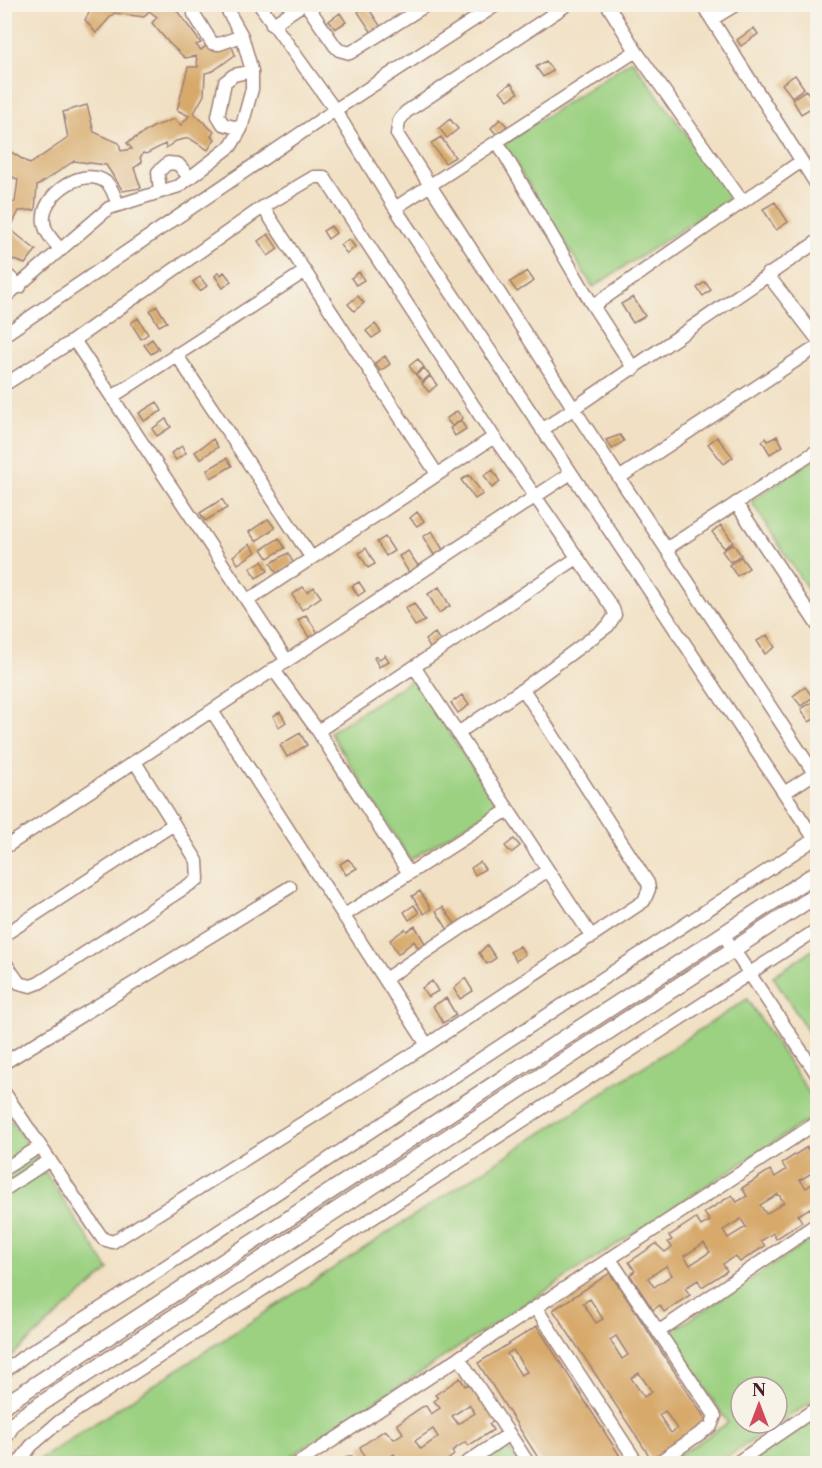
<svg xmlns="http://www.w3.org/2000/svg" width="822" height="1468" font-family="'Libre Caslon Text',serif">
  <rect width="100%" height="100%" fill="#f7f3e8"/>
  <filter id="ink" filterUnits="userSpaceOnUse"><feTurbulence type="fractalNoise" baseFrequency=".0167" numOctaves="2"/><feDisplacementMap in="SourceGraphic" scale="12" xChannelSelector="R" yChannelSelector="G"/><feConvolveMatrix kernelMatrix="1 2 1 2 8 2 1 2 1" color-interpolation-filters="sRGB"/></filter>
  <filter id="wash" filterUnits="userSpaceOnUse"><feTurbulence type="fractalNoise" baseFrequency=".008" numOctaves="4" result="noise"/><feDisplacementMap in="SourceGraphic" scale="24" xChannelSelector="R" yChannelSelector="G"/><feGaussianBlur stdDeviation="1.35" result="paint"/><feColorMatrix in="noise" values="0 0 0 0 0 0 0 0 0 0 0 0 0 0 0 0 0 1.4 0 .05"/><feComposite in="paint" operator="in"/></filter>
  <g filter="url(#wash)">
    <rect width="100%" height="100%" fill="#f1e0c3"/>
    <path fill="#9cd182" stroke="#737856" stroke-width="1.5" fill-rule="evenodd" d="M632 60 732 197 593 287 503 144Z
      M817 457V604L751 501Z
      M413 679 498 805 410 860 330 732Z
      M817 947V1046L773 976Z
      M747 999 817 1105V1114L281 1463H34Z
      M4 1109 109 1270 5 1362H4Z
      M817 1236V1294L809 1300 817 1313V1398L718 1463H667L728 1423 669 1333ZM741 1387H777V1423H741Z
      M817 1418V1463H754L752 1461Z
      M506 1445 518 1463H477Z"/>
    <g id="blocks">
      <path fill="#d7a96a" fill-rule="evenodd" d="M94 4H172L201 43 196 45 201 50 206 46 212 50 231 44 235 55 213 71 205 73 204 95 194 113 214 132 211 136 215 139 208 150 189 138 176 141 166 148 165 144 146 154 143 153 140 158 142 162 134 168 141 188 123 191 106 165 74 161 37 186 35 210 19 211 10 229 36 250 25 264 4 256V206L15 202 18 180 4 172 5 148 30 164 68 138 63 112 87 105 94 132 119 143 121 151 132 149 127 143 153 127 174 119 181 125 189 116 177 110 188 67H198L196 56 185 58 168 42 152 23 157 17 149 11 144 17 114 13 96 33 85 20Z
        M367 6 381 27 372 33 358 12Z
        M340 13 346 22 335 29 329 21Z
        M754 28 758 34 741 46 737 40Z
        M546 61 553 71 543 77 536 67Z
        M795 75 804 88 792 97 782 84Z
        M511 83 518 93 508 100 500 91Z
        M806 90 816 105 801 114 792 99Z
        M450 119 458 129 447 138 439 128Z
        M500 119 507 126 497 135 491 128Z
        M441 137 455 157 445 163 431 143Z
        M775 202 788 222 776 230 763 209Z
        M331 226 336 233 328 239 323 231Z
        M268 234 278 249 268 256 258 241Z
        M349 239 355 247 347 254 340 245Z
        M527 271 534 281 517 292 510 282Z
        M219 272 221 275 224 272 231 281 223 288 215 276Z
        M359 272 364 280 356 285 351 278Z
        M200 277 207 286 200 291 193 282Z
        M705 282 711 290 703 296 697 288Z
        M358 296 364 303 354 311 348 304Z
        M633 297 645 316 633 323 621 304Z
        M157 306 167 322 159 326 150 311Z
        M138 318 148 334 141 339 131 323Z
        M375 324 381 332 372 338 366 331Z
        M152 339 159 349 151 354 144 345Z
        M385 356 390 364 380 371 375 363Z
        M418 359 424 367 415 374 409 366Z
        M424 368 430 375 422 382 416 375Z
        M430 376 437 385 429 392 422 384Z
        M157 402 162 411 144 421 139 413Z
        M457 411 463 418 452 426 446 419Z
        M166 419 171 427 157 436 152 429Z
        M461 421 466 429 455 436 450 428Z
        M620 435 624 441 612 449 606 440Z
        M777 436 783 446 770 454 762 441 766 438 768 441Z
        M717 437 733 457 724 464 708 444Z
        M213 439 218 447 200 459 195 452Z
        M182 446 186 453 176 460 171 453Z
        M227 458 232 466 211 478 207 470Z
        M493 470 500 482 492 488 484 475Z
        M469 475 483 494 475 499 461 480Z
        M222 499 227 508 205 521 200 513Z
        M417 512 424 521 417 526 410 518Z
        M268 519 275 528 256 541 249 532Z
        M721 525 733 542 724 548 712 532Z
        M432 531 443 550 434 555 423 537Z
        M385 537 394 551 386 556 377 542Z
        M279 538 285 548 268 558 262 549Z
        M250 544 256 552 238 564 233 556Z
        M733 544 741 555 730 562 722 551Z
        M366 548 375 564 368 568 359 553Z
        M408 551 421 570 411 576 399 556Z
        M288 553 294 564 277 574 271 563Z
        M741 557 749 568 737 576 729 565Z
        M262 561 268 571 256 578 250 568Z
        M359 582 365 591 358 596 352 586Z
        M303 587 307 592 314 587 321 597 302 610 292 595Z
        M439 587 450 606 439 613 428 594Z
        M414 603 425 621 415 626 405 608Z
        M306 615 318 633 310 639 298 620Z
        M435 633 440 641 430 648 425 640Z
        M767 635 775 647 765 654 757 641Z
        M385 655 389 661 379 667 374 658 376 656 378 660Z
        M805 687 813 697 801 706 793 696Z
        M462 695 469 705 458 713 451 703Z
        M814 701 818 707V717L809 722 801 709Z
        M280 712 286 722 279 727 273 716Z
        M300 733 307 745 287 757 280 745Z
        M514 839 520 846 511 853 505 846Z
        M348 859 357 868 346 875 340 864Z
        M480 862 485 869 475 875 471 868Z
        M420 891 431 909 424 914 412 896Z
        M414 905 419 913 409 920 404 912Z
        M443 907 456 925 448 930 436 911Z
        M415 926 426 945 419 949 414 941 398 954 390 940 405 929 407 931Z
        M487 945 496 958 487 964 479 953Z
        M520 946 525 954 516 961 510 952Z
        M465 978 473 991 460 999 454 989Z
        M432 981 438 991 428 997 422 988Z
        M446 998 456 1015 443 1023 433 1006Z
        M807 1147 812 1155 818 1152V1174L815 1171 800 1180 806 1188 818 1180V1212L814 1214 810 1208 798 1215 802 1222 776 1239 773 1233 761 1241 765 1246 740 1262 735 1256 723 1264 727 1271 702 1287 698 1280 685 1288 690 1295 664 1312 660 1305 653 1310 630 1275 635 1271 629 1262 656 1244 665 1252 672 1247 668 1242 672 1240 669 1236 696 1218 701 1226 710 1221 704 1213 732 1195 737 1202 747 1196 742 1188 770 1170 775 1177 786 1170 782 1163ZM778 1194 784 1202 766 1214 760 1205ZM741 1219 746 1227 728 1238 723 1230ZM704 1243 710 1252 690 1265 684 1256ZM666 1266 672 1275 654 1287 648 1278Z
        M610 1273 708 1423 652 1460 553 1310ZM590 1299 603 1319 596 1323 583 1303ZM616 1336 628 1355 622 1359 610 1340ZM639 1373 652 1392 644 1397 631 1378ZM665 1411 677 1429 671 1433 659 1415Z
        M537 1326 625 1464H542L478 1363ZM513 1350 527 1372 521 1375 507 1354Z
        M460 1378 465 1386 472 1382 497 1419 489 1424 493 1430 468 1446 465 1442 452 1451 454 1455 442 1464H400L394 1454 379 1464H336L348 1456H352L356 1461 364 1456 360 1447 385 1430 394 1439 403 1433 397 1424 422 1407 426 1406 431 1414 440 1408 434 1401 438 1398 435 1395ZM469 1405 475 1413 458 1424 452 1416ZM433 1429 438 1437 421 1449 415 1441Z"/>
    </g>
  </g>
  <g filter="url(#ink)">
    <use href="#blocks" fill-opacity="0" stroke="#9e8077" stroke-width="1.5"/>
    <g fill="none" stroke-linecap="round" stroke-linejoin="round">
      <g stroke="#9e8077" stroke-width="15">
        <path id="minor" d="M196 4 194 14 212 43 219 44 242 36
          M259 4 335 110 395 208 818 844
          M306 4 335 46 339 50 350 53 428 4
          M568 4 406 112 399 121 397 134 574 409 814 773
          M607 4 636 51 742 201
          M702 4 818 187
          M814 4 818 10
          M712 19 737 4
          M272 25 303 4
          M4 125 6 126
          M241 129 223 124 218 116 225 82 234 75 252 71
          M498 143 593 306 634 369
          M160 192 158 172 168 163 178 164 190 178
          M263 207 437 474
          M395 208 636 51
          M61 250C54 242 45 233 44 222 40 195 85 164 107 183 112 187 115 198 118 204
          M4 272 20 287
          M767 274 818 340
          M4 298 109 208 179 186 231 146 241 129 252 89V71L242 36 224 4
          M593 306 800 162
          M4 335 335 110 498 4
          M74 340 287 661
          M176 354 311 557
          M4 385 74 340 263 207 314 177H324L494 437 613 609 615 615 608 626 523 689 458 733
          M112 397 304 272
          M542 430 818 241
          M619 478 818 346
          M736 503 818 626
          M666 549 818 450
          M247 601 494 437
          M415 668 592 937
          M273 669 318 731 408 872
          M212 711 427 1045
          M318 731 577 558
          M784 793 818 771
          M4 848 571 473
          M343 916 508 810
          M723 934 818 1076
          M4 935 174 824
          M4 961 19 983 31 986 39 983 198 879 197 861 135 762
          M385 979 548 870
          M4 1063 290 887
          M4 1092 96 1229 103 1239 113 1242 427 1045 644 901 649 889 648 883 523 689
          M4 1169 39 1147
          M4 1190 48 1161
          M610 1259 715 1416 711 1426 656 1464
          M536 1308 638 1464
          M658 1332 818 1223
          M460 1359 529 1464
          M4 1372 23 1357 131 1289 818 837
          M18 1464 31 1446 60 1421 818 929
          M297 1464 818 1122
          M465 1464 509 1434
          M735 1464 818 1407"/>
      </g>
      <g stroke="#9e8077" stroke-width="18">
        <path id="tertiary" d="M4 1405 818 872
          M4 1438 12 1425 21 1417 818 894"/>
      </g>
      <use href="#minor" stroke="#fff" stroke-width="12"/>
      <use href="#tertiary" stroke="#fff" stroke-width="15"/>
    </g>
  </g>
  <rect width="822" height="1468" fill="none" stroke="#f7f3e8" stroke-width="24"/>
  <g transform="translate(759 1405)"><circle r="28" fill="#f7f3e8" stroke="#b29e9c" stroke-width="1.5"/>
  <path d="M0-4.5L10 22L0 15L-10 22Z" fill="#d1495b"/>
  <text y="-9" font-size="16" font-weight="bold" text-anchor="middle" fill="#4a1f2b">N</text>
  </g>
</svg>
